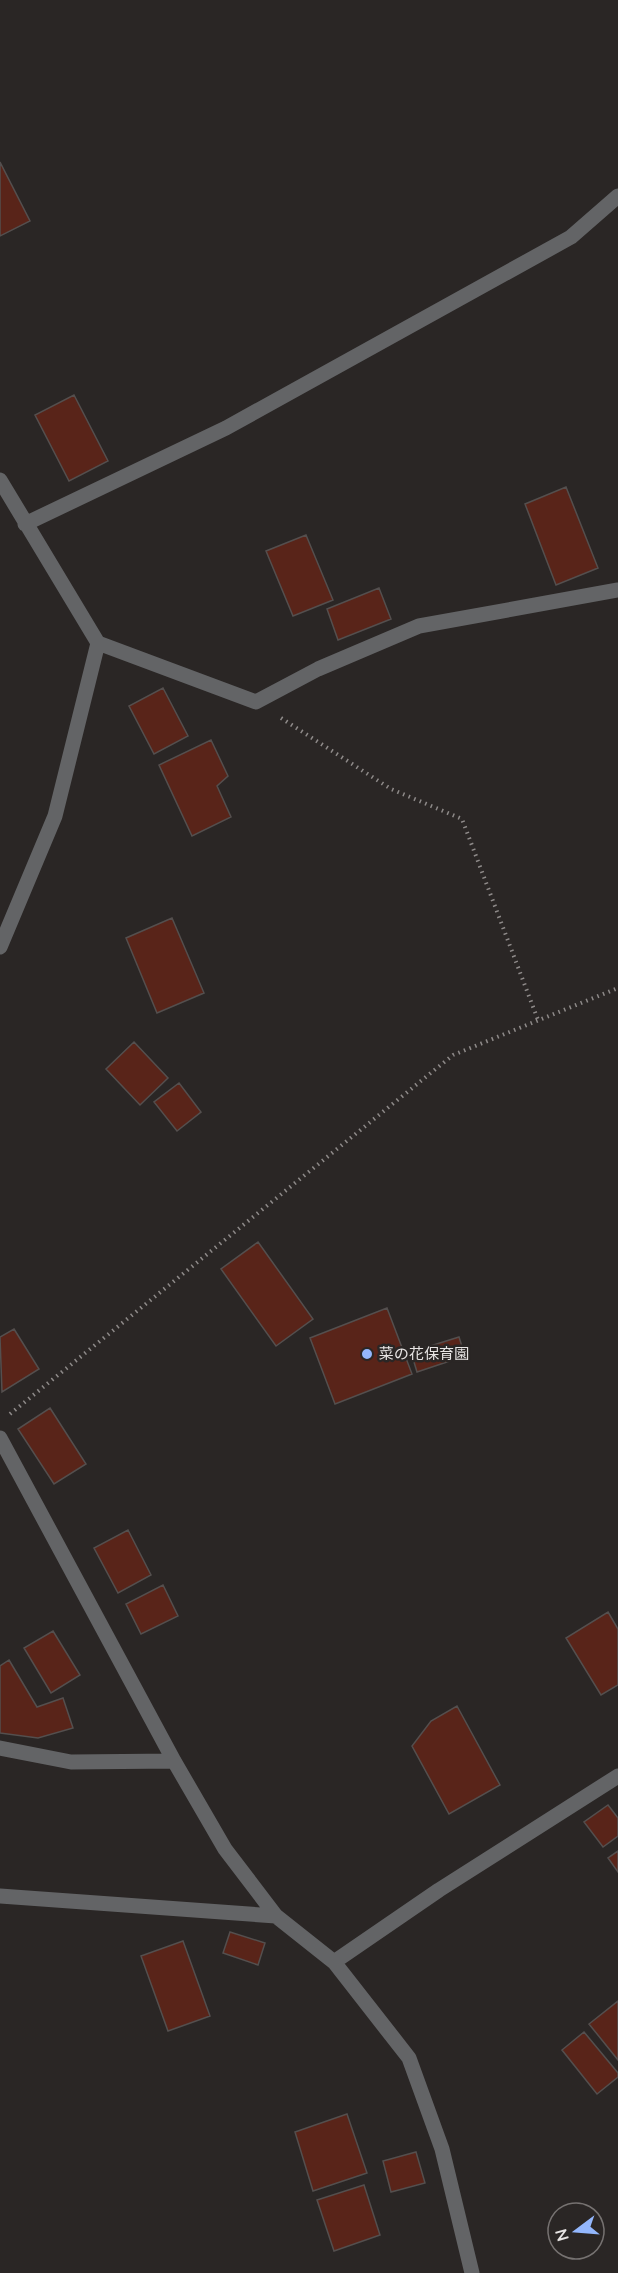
<svg xmlns="http://www.w3.org/2000/svg" width="618" height="2273" font-family="'Nunito Sans','Noto Sans JP',sans-serif">
  <rect width="100%" height="100%" fill="#2a2625"/>
  <path fill="#592419" stroke="#544f4e" stroke-width="1.5" d="M0 162 30 221 0 236Z
    M74 395 108 461 69 481 35 415Z
    M566 487 598 568 556 585 525 504Z
    M306 535 333 600 293 616 266 551Z
    M379 588 391 619 338 640 327 609Z
    M163 688 188 736 154 754 129 706Z
    M211 740 228 776 217 786 231 817 192 836 159 765Z
    M172 918 204 993 157 1013 126 938Z
    M134 1042 168 1078 140 1105 106 1069Z
    M179 1083 201 1112 177 1131 154 1102Z
    M258 1242 313 1319 276 1346 221 1269Z
    M387 1308 412 1374 335 1404 310 1338Z
    M14 1329 39 1369 2 1392 0 1337Z
    M459 1337 465 1356 417 1372 411 1352Z
    M50 1408 86 1464 54 1484 18 1429Z
    M128 1530 151 1575 118 1593 94 1548Z
    M163 1585 178 1616 141 1634 126 1604Z
    M608 1612 618 1629V1685L601 1695 566 1638Z
    M53 1631 80 1675 51 1693 24 1648Z
    M9 1660 37 1707 63 1698 73 1728 38 1738 0 1733V1666Z
    M457 1706 500 1785 449 1814 412 1746 431 1721Z
    M608 1805 618 1818V1836L603 1847 584 1822Z
    M618 1851V1872L608 1858Z
    M230 1932 265 1943 258 1965 223 1953Z
    M183 1941 210 2016 168 2031 141 1956Z
    M618 2001V2060L589 2024Z
    M584 2032 618 2073V2077L597 2094 562 2050Z
    M347 2114 367 2173 313 2191 295 2132Z
    M416 2152 425 2183 391 2192 383 2161Z
    M364 2185 380 2235 334 2251 317 2200Z"/>
  <g fill="none" stroke-linecap="round" stroke-linejoin="round">
    <path stroke="#8e8a89" stroke-width="4" stroke-dasharray="1.5 4.5" stroke-linecap="butt" d="M281 718 391 789 462 819 538 1020
      M10 1414 453 1055 618 988"/>
    <path stroke="#636466" stroke-width="15" d="M0 480 98 643 55 816 0 947
      M25 524 226 428 571 237 618 196
      M98 643 256 702 318 669 419 626 618 590
      M0 1438 174 1761 225 1849 276 1916 334 1962 409 2058 442 2149 472 2273
      M0 1748 71 1762 174 1761
      M0 1896 276 1916
      M334 1962 439 1890 618 1776"/>
  </g>
  <circle fill="#93b7fd" stroke="#2a2625" stroke-width="2" cx="367" cy="1354" r="6"/>
  <g text-anchor="middle" dominant-baseline="central" stroke-width="5" stroke-linejoin="round" paint-order="stroke">
    <g font-size="15" fill="#e7e4e3" stroke="#2a2625" text-anchor="start">
      <text x="379" y="1354">菜の花保育園</text>
    </g>
  </g>
  <g transform="translate(576 2231) rotate(254)"><circle r="28" fill="#2a2625" stroke="#767271" stroke-width="1.5"/>
  <path d="M0-4.5L10 22L0 15L-10 22Z" fill="#93b7fd"/>
  <text y="-9" font-size="16" font-weight="bold" text-anchor="middle" fill="#e7e4e3">N</text>
  </g>
</svg>
